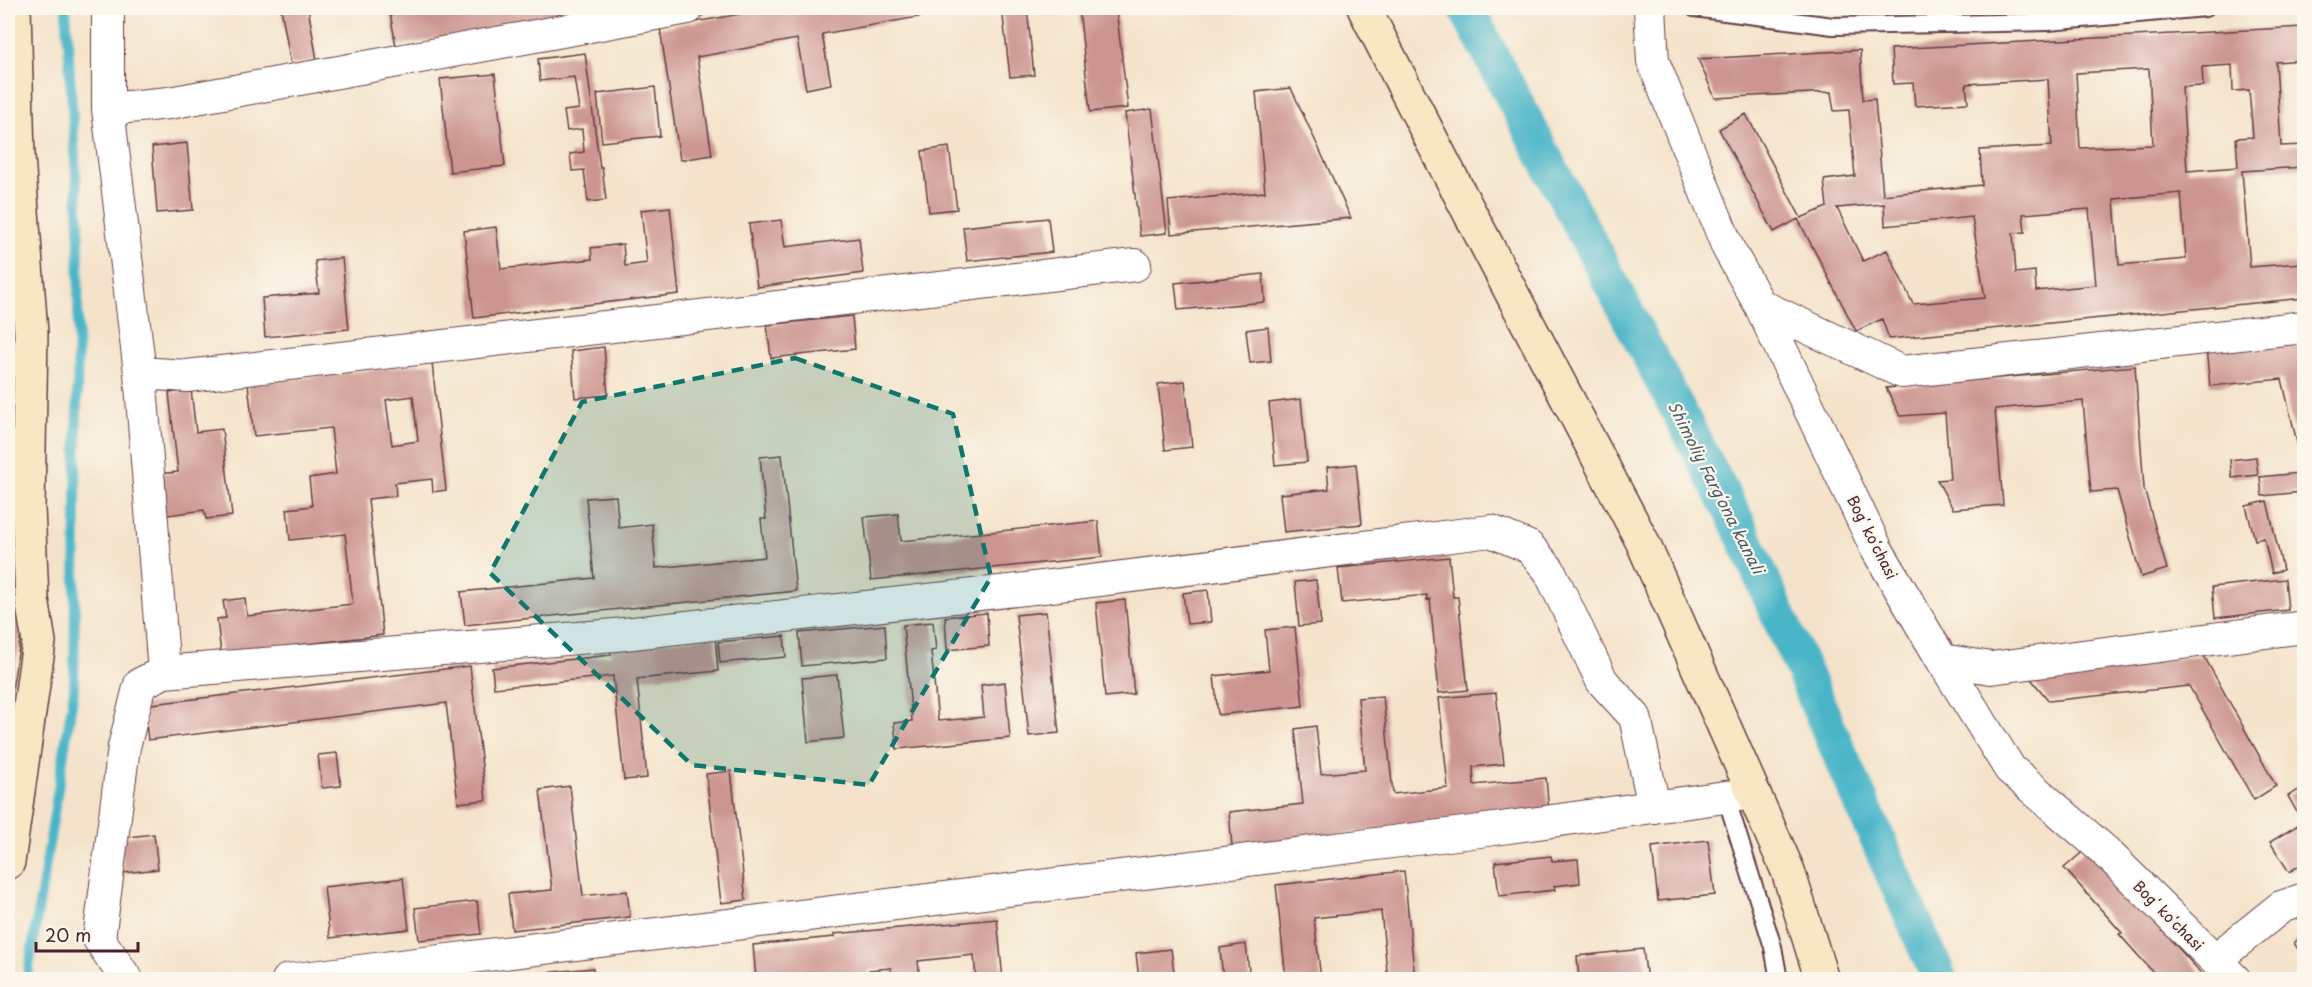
<svg xmlns="http://www.w3.org/2000/svg" width="2312" height="987" font-family="'Playpen Sans',sans-serif">
  <rect width="100%" height="100%" fill="#fbf7ec"/>
  <filter id="ink" filterUnits="userSpaceOnUse"><feTurbulence type="fractalNoise" baseFrequency=".0167" numOctaves="2"/><feDisplacementMap in="SourceGraphic" scale="12" xChannelSelector="R" yChannelSelector="G"/><feConvolveMatrix kernelMatrix="1 2 1 2 8 2 1 2 1" color-interpolation-filters="sRGB"/></filter>
  <filter id="wash" filterUnits="userSpaceOnUse"><feTurbulence type="fractalNoise" baseFrequency=".008" numOctaves="4" result="noise"/><feDisplacementMap in="SourceGraphic" scale="24" xChannelSelector="R" yChannelSelector="G"/><feGaussianBlur stdDeviation="1.35" result="paint"/><feColorMatrix in="noise" values="0 0 0 0 0 0 0 0 0 0 0 0 0 0 0 0 0 1.4 0 .05"/><feComposite in="paint" operator="in"/></filter>
  <g filter="url(#wash)">
    <rect width="100%" height="100%" fill="#f4e3ca"/>
    <g fill="none" stroke-linecap="round" stroke-linejoin="round">
      <path stroke="#4ab5c7" stroke-width="10" d="M27 980 74 691 79 225 66 8"/>
      <path stroke="#4ab5c7" stroke-width="36" d="M1466 8 1738 524 1940 980"/>
    </g>
    <g id="blocks">
      <path fill="#cc9590" fill-rule="evenodd" d="M281 8H308L317 60 291 65Z
        M389 8H558L560 17 396 46Z
        M775 8H922L924 16 822 34 831 84 806 89 797 39 697 57 712 155 680 160 660 28Z
        M1002 8H1027L1034 75 1010 77Z
        M1079 8H1116L1128 108 1090 112Z
        M2304 27V60L2276 62 2281 146 2304 145V167L2242 171 2250 267 2302 263 2300 239H2304V298L1889 339 1882 319 1856 331 1798 219 1774 232 1719 129 1746 114 1801 218 1827 207 1824 180 1855 176 1849 110 1834 111 1831 92 1715 98 1698 59 1860 50 1863 100 1875 99 1883 195 1982 185 1980 150 2052 146 2048 79 1966 84 1968 103 1915 106 1913 83 1893 84 1891 49ZM2232 65 2233 91 2249 90 2253 137 2236 138 2238 167 2187 171 2182 87 2203 86 2202 67ZM2149 69 2153 145 2080 148 2076 73ZM2181 193 2186 259 2119 265 2114 199ZM1884 204 1885 226 1972 217 1985 298 1913 304 1887 250 1863 261 1837 208ZM2089 209 2096 285 2036 291 2035 271 2016 273 2013 233 2025 232 2023 214Z
        M585 53 600 168 602 167 606 200 588 202 584 170 572 171 570 154 584 152 582 129 567 131 564 111 579 109 574 77 540 81 538 59Z
        M495 74 505 166 450 172 440 79Z
        M655 87 660 136 602 142 597 94Z
        M1291 88 1351 218 1171 234 1168 201 1265 192 1256 92Z
        M1152 109 1167 233 1140 236 1125 113Z
        M187 143 193 210 157 213 152 147Z
        M949 147 957 209 929 212 922 151Z
        M670 207 679 294 474 318 464 231 496 227 501 269 592 259 591 248 623 244 625 266 647 263 641 210Z
        M1048 218 1052 252 967 261 963 227Z
        M781 220 785 247 859 238 863 273 757 287 749 224Z
        M342 258 349 329 265 337 262 298 319 293 315 261Z
        M1263 274 1265 302 1178 310 1175 283Z
        M852 316 855 349 771 358 767 325Z
        M1268 327 1271 361 1250 363 1246 330Z
        M2304 340V445L2298 447 2282 379 2210 386 2206 349Z
        M604 347 608 395 575 398 571 351Z
        M432 363 446 490 433 492 432 479 395 483 396 496 368 499 383 635 221 654 217 619 226 618 223 601 245 598 247 616 353 604 345 534 290 540 287 509 312 506 309 478 336 474 331 428 254 436 248 384ZM413 396 418 441 392 445 386 400Z
        M2135 366 2144 488 2167 569 2141 577 2117 490 2091 492 2083 401 1995 409 2003 505 1953 509 1937 480 1950 479 1945 413 1900 416 1886 388Z
        M1185 381 1192 447 1165 450 1158 384Z
        M191 390 196 432 222 429 232 516 206 519 204 510 161 516 156 474 178 472 169 393Z
        M1301 399 1307 462 1275 465 1269 403Z
        M782 455 796 591 465 625 461 592 594 578 586 498 616 496 619 528 652 524 656 568 765 557 761 519H766L760 457Z
        M2256 457 2258 475 2232 478 2230 460Z
        M1356 464 1362 524 1284 532 1280 494 1329 489 1327 467Z
        M2300 473 2302 492 2262 496 2260 477Z
        M2267 501 2283 570 2272 573 2264 538 2255 540 2246 506Z
        M898 514 901 541 1098 521 1102 557 871 580 864 517Z
        M8 519 21 634 9 709H8Z
        M1449 557 1453 597H1458L1468 690 1439 693 1430 599 1427 600V595L1342 603 1338 568Z
        M2285 579 2288 610 2215 618 2212 587Z
        M1316 580 1321 624 1299 626 1295 582Z
        M1208 590 1211 622 1187 624 1183 593Z
        M1125 600 1134 694 1105 697 1096 603Z
        M1046 612 1059 733 1029 736 1016 615Z
        M987 613 989 646 947 650 945 617Z
        M933 622 936 650 931 651 938 721 984 717 981 685 1005 682 1010 738 897 749 894 723 912 721 903 625Z
        M885 625 887 658 802 666 799 633Z
        M1295 627 1303 706 1218 715 1214 676 1269 670 1265 630Z
        M715 636 718 671 637 679 647 778 624 780 613 676 494 688 492 668 611 655 610 647Z
        M784 636 786 657 720 663 718 642Z
        M2204 656 2276 786 2254 800 2189 686 2049 701 2027 674Z
        M470 666 486 800 458 803 446 703 148 740 144 705Z
        M837 675 844 738 808 742 802 678Z
        M1496 693 1504 764 1473 767 1474 785 1546 778 1549 813 1232 846 1229 812 1303 804 1295 729 1316 726 1321 774 1365 770 1358 698 1383 696 1393 794 1448 788 1439 698Z
        M337 753 341 786 322 788 318 755Z
        M731 771 746 900 721 903 706 774Z
        M570 786 583 896 627 891 630 917 512 930 508 894 552 890 540 790Z
        M2304 787V820L2302 821 2288 796Z
        M2298 825 2304 835V863L2289 872 2270 842Z
        M154 834 158 869 124 873 120 838Z
        M1708 840 1715 895 1658 901 1652 847Z
        M2088 847 2207 980H2160L2119 934 2122 933 2064 868Z
        M1551 856 1552 861 1578 859 1580 883 1554 886 1555 890 1499 896 1495 862Z
        M1404 871 1415 980H1388L1381 911 1314 918 1321 980H1286L1276 885Z
        M403 878 409 929 330 938 324 887Z
        M477 901 481 934 419 940 415 908Z
        M997 919 1003 980H976L974 955 918 961 920 980H892L891 968 869 970V980H813L812 973 756 978 753 945 834 937V934Z
        M2304 935V958L2294 943Z
        M1246 944 1250 980H1223L1220 948Z
        M1171 949 1175 980H1139L1136 953Z
        M1643 949 1647 980H1579L1577 956Z
        M593 968 594 980H492V978Z"/>
    </g>
  </g>
  <g filter="url(#ink)">
    <use href="#blocks" fill-opacity="0" stroke="#643c43" stroke-width="1.5"/>
    <g fill="none" stroke-linecap="round" stroke-linejoin="round">
      <g stroke="#643c43" stroke-width="20">
        <path id="lane" d="M1694 8 1833 26 2048 22 2205 8
          M1726 797 1773 947 1779 980"/>
      </g>
      <g stroke="#643c43" stroke-width="34">
        <path id="street" d="M108 8V109L169 103 688 8
          M1650 8 1653 61 1728 248 1760 305 1876 548 1942 660 2010 769 2105 851 2235 980
          M108 109 140 373 187 376 1135 265
          M1760 305 1902 372 2304 327
          M140 373 164 672
          M1942 660 1991 668 2304 627
          M2215 960 2281 907 2304 899
          M127 980 99 939 124 747 140 684 164 672 615 635 1043 587 1491 531 1529 547 1549 570 1602 681 1635 717 1654 807
          M288 980 1480 831 1754 793"/>
      </g>
      <g stroke="#643c43" stroke-width="36">
        <path id="secondary" d="M1364 8 1443 162 1642 541 1788 871 1822 980
          M8 862 39 642 32 599 28 508 31 333 18 157 14 8"/>
      </g>
      <use href="#lane" stroke="#fff" stroke-width="16"/>
      <use href="#street" stroke="#fff" stroke-width="32"/>
      <use href="#secondary" stroke="#f7e8c3" stroke-width="33"/>
    </g>
  </g>
  <path fill="#0f766e" fill-opacity="0.2" stroke="#0f766e" stroke-width="4.5" stroke-dasharray="12 8" stroke-linejoin="round" d="M795 358 953 414 991 577 869 785 692 765 490 573 582 402Z"/>
  <g text-anchor="middle" dominant-baseline="central" stroke-width="4.5" stroke-linejoin="round" paint-order="stroke">
    <g font-size="15" fill="#4a1f2b" stroke="#fbf7ec">
      <text transform="translate(1873 537) rotate(63)">Bogʻ koʻchasi</text>
      <text transform="translate(2169 915) rotate(45)">Bogʻ koʻchasi</text>
    </g>
    <g font-size="16" font-style="italic" fill="#4a5b69" stroke="#fbf7ec">
      <text transform="translate(1717 487) rotate(63)">Shimoliy Fargʻona kanali</text>
    </g>
  </g>
  <rect width="2312" height="987" fill="none" stroke="#fbf7ec" stroke-width="30"/>
  <path d="M36 942v9h102v-9" fill="none" stroke="#4a1f2b" stroke-width="3"/>
  <text x="45" y="942" font-size="18" fill="#4a1f2b" stroke="#fbf7ec" stroke-width="4.5" paint-order="stroke">20 m</text>
</svg>
